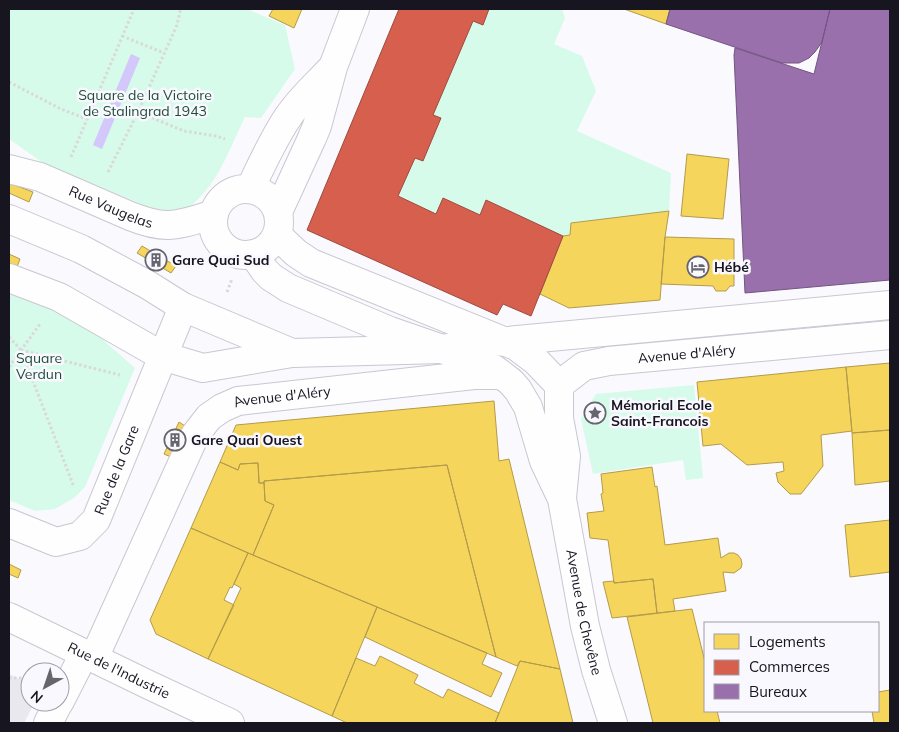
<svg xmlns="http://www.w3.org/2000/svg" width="899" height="732" font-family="Mulish,sans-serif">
  <rect width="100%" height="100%" fill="#faf9fe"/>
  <path fill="#e9e8ee" d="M9 674 30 684V702H35L24 723H9Z"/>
  <path fill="#d6fbea" d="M9 9H247L285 25 295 69 261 118 245 117C231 145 220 179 196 201 194 203 191 207 187 208 174 213 159 210 146 206L43 163 9 139Z
    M489 9H562L565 18 554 44 582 56 596 91 577 131 671 173 669 211 572 223 570 235 563 236 486 200 480 215 444 198 436 214 398 196 415 158 423 161 441 118 433 115 473 21 483 25Z
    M9 287 76 316 135 368 85 487 74 498 55 509 35 511 9 500Z
    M694 385 703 478 686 480 683 460 593 474 581 419 596 394Z"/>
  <path fill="#d3c7fb" d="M131 54 140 58 102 149 93 145Z"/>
  <path fill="#f6d55c" stroke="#b39b4a" d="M273 9H302L294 28 269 16Z
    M624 9H670L666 24Z
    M687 154 729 159 723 219 681 216Z
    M9 183 33 192 29 202 9 193Z
    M669 211 665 237 660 300 569 308 540 294 563 236 570 235 571 223Z
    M665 237 734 239V286H730L726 291H716L713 286 661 284Z
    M142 246 176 266 171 273 137 253Z
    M9 254 20 259 17 267 9 263Z
    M890 363V430L852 433 846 367Z
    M846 367 852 431 821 435 823 466 801 494H790L778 482 776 473 784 471 783 462 747 465 721 444 703 446 697 382Z
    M494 401 499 461 509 459 560 669 520 661 517 666 496 657 447 465 264 481V483H259L258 463 240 464 238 470 220 462 236 425Z
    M179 422 185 426 171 457 164 454Z
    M890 430V481L855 485 852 433Z
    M220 462 238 470 240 464 258 463 259 483H264L265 501 274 505 253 555 191 528Z
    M447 465 496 657 253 555 274 505 265 501 264 481Z
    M652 467 655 487 657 486 665 545 718 538 721 558 729 553H734L738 555 741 559 742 564 741 568 734 573 723 572 726 591 673 599 675 611 657 613 653 579 614 583 608 540 590 538 587 513 604 511 601 494 603 493 601 474Z
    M890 520V572L850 577 845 525Z
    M191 528 248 553 232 588 230 587 224 600 234 605 208 659 156 634 150 620Z
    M248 553 377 607 332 716 208 659 241 588 234 584Z
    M9 564 21 570 18 578 9 574Z
    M653 579 657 613 612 618 603 582 614 581V583Z
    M377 607 487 653 482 664 502 673 491 697 365 637Z
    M692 609 705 662V711H717L720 723H653L627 617Z
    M380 656 418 675 414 683 443 698 448 689 499 713 495 723H347L332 716 356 658 375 666Z
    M520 661 560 669 573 723H495Z
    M890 690V723H874L872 711H878V692Z"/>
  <path fill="#d6604d" stroke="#9d4a40" d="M399 9H489L483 25 473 21 433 115 441 118 423 161 415 158 398 196 436 214 443 198 480 215 486 200 563 236 531 316 503 304 497 315 307 230Z"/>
  <path fill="#9970ab" stroke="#725581" d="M670 9H830L822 42 815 52 809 58 799 63H782L666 24Z
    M830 9H890V280L745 293 734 55 735 48 814 74Z"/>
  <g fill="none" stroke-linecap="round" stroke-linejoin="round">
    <g stroke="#c9c7d0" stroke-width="30">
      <g id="minor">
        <path id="s1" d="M9 169 40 177 130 216C167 231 178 225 214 214"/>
        <circle cx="246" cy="222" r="33"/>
        <path d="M250 189C262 164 273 139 288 117 300 99 316 85 330 70"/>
        <path d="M278 212 312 138 317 126 333 67 355 9"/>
        <path d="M9 219 81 249 148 285 183 307 292 353"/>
        <path d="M277 235 296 253 311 263 516 346 536 361 559 385"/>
        <path id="s2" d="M254 255 265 271 271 277 288 288 390 331 442 349 494 369 511 382 518 390 528 407 544 461 562 499 585 626 596 670 613 723"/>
        <path d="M9 278 59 297 162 356 203 368 292 353 442 349 477 343 507 341 890 305"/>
        <path id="s3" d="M559 385 584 366 609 361 890 335"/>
        <path d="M559 385V418L566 456 562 498"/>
        <path id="s4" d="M9 523 56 542 80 536 96 520 183 307"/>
        <path id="s5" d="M9 617 149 685 230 723"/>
        <path id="s6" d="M94 658 195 435 209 417 222 408 238 401 474 375H499"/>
        <path d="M60 701 84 654"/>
        <path d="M48 723 59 702"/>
      </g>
    </g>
    <path stroke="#d9d8da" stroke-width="3" stroke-dasharray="2.5 2.5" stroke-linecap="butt" d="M122 36 164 53
      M9 82 61 109 87 119
      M138 112 184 131 216 136 225 139
      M71 157 134 9
      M108 172 138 112 177 25 180 12 178 9
      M227 292 232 279
      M9 337 21 350 74 487
      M21 350 120 375
      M9 367 40 324
      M9 678H30"/>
    <use href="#minor" stroke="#fefeff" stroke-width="28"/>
  </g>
  <defs>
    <g id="building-ring" transform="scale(1.125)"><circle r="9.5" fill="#f9f8ff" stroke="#66656e" stroke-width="1.5"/><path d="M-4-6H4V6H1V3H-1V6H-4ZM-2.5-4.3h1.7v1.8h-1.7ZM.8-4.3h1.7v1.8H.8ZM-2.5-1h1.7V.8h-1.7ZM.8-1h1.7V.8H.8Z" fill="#66656e"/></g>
    <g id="hotel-ring" transform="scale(1.125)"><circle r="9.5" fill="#f9f8ff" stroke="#66656e" stroke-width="1.5"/><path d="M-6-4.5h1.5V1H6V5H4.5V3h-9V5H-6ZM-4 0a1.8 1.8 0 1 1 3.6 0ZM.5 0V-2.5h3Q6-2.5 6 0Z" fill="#66656e"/></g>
    <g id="sight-ring" transform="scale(1.125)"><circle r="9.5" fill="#f9f8ff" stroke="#66656e" stroke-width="1.5"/><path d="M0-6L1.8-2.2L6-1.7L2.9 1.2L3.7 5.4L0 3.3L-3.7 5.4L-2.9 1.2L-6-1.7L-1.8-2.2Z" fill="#66656e"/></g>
  </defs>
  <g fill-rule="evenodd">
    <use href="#building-ring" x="156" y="260"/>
    <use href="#hotel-ring" x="698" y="267"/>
    <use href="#sight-ring" x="595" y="413"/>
    <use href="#building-ring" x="175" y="440"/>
  </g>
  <g text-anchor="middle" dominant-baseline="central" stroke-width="5" stroke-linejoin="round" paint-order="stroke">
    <g font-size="14" fill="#1f4d38" stroke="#f9f8ff">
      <text x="145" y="95">Square de la Victoire<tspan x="145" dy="16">de Stalingrad 1943</tspan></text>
      <text x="39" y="358">Square<tspan x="39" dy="16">Verdun</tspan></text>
    </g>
    <g font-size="14" fill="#171520" stroke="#f9f8ff">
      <text stroke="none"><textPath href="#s1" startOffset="109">Rue Vaugelas</textPath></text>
      <text stroke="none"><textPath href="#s3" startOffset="135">Avenue d'Aléry</textPath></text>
      <text stroke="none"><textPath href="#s6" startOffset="345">Avenue d'Aléry</textPath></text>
      <text stroke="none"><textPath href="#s4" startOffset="152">Rue de la Gare</textPath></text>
      <text stroke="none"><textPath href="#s2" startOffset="535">Avenue de Chevêne</textPath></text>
      <text stroke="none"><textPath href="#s5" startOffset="122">Rue de l'Industrie</textPath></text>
    </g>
    <g font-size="14" font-weight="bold" fill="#171520" stroke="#f9f8ff" text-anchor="start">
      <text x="172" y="260">Gare Quai Sud</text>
      <text x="714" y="267">Hébé</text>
      <text x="611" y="405">Mémorial Ecole<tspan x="611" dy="16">Saint-Francois</tspan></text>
      <text x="191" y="440">Gare Quai Ouest</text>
    </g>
  </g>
  <rect width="899" height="732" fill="none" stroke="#171520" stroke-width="20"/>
  <rect x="704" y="622" width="175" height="90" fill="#f9f8ff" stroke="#9f9da6"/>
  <rect x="714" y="634" width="25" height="15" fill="#f6d55c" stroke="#9f9da6"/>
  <text x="749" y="647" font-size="15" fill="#171520">Logements</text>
  <rect x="714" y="660" width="25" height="15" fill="#d6604d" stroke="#9f9da6"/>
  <text x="749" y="672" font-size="15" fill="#171520">Commerces</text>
  <rect x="714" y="684" width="25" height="15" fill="#9970ab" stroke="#9f9da6"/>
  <text x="749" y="697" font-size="15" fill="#171520">Bureaux</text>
  <g transform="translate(45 687) rotate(220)"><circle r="24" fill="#f9f8ff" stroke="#9f9da6"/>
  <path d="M0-4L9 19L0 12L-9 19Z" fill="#66656e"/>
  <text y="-8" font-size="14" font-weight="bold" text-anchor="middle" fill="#171520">N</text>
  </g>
</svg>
